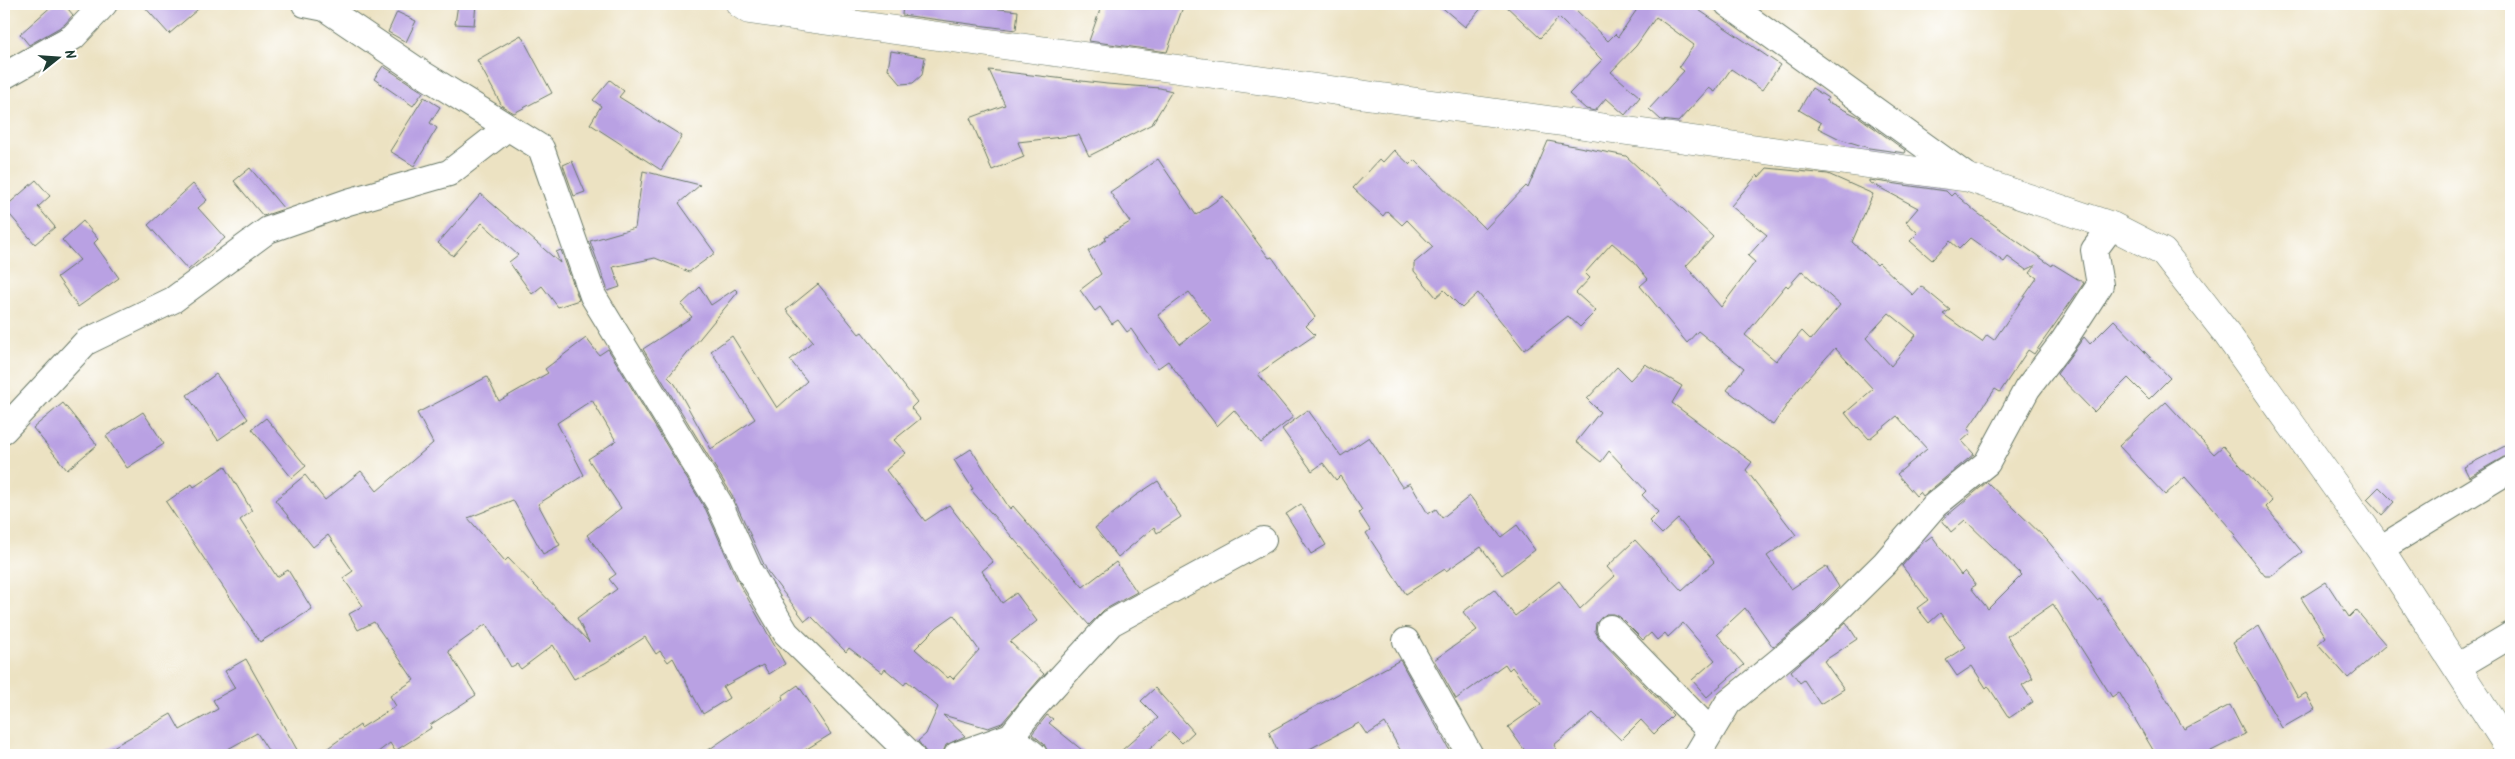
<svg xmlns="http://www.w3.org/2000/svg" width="2515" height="759" font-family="Kalam,sans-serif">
  <rect width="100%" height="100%" fill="#fff"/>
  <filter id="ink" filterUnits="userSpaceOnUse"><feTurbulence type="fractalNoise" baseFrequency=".02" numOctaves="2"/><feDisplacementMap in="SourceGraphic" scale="10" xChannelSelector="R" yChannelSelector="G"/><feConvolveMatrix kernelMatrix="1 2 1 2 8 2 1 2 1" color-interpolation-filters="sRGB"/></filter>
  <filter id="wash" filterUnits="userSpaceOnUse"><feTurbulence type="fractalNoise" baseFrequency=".0096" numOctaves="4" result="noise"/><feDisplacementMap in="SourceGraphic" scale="20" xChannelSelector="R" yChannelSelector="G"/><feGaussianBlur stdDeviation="1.12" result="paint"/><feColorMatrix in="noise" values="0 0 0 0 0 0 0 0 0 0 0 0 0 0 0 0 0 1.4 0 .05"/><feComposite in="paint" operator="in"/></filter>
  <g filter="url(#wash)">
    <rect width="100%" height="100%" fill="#ece2c2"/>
    <g id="blocks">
      <path fill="#b9a1e3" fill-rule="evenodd" d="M54 4H64L73 15 64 25 29 45 20 34Z
        M142 4H204L169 34Z
        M458 4H476L474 25 455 24Z
        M903 4H955L1018 11 1016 30 902 15Z
        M1102 4H1184L1167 52 1089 41Z
        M1438 4H1485L1465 27Z
        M1504 4H1572L1571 5 1608 41 1615 34 1618 37 1640 5 1638 4H1690L1780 65 1762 90 1731 69 1715 92 1709 88 1678 122 1661 120 1649 109 1684 71 1679 67 1694 45 1656 17 1636 46 1611 72 1640 97 1625 115 1606 98 1595 111 1586 109 1569 94 1602 60 1559 18 1540 38Z
        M397 12 416 21 406 42 388 32Z
        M521 35 552 93 514 113 502 106 477 60Z
        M891 51 925 57 922 75 913 83 901 84 888 69Z
        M383 66 423 92 413 106 374 79Z
        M989 70 1107 84 1160 88 1172 91 1152 124 1089 156 1079 135 1018 142 1024 157 992 170 970 118 1005 105Z
        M610 80 624 91 619 97 682 136 661 170 590 124 601 106 593 100Z
        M1812 88 1828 98 1826 101 1859 117 1906 151 1905 153 1869 148 1840 139 1818 128 1821 123 1799 110Z
        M424 97 440 107 430 123 437 128 414 166 390 151Z
        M1548 141 1626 156 1713 237 1686 266 1721 307 1755 262 1748 256 1767 235 1731 206 1757 175 1759 177 1767 168 1828 174 1873 194 1852 242 1877 265 1879 263 1913 295 1921 286 1950 310 1943 314 1982 342 1987 335 1994 340 2037 278 2030 273 2036 265 2026 270 2008 257 2004 262 1970 238 1959 249 1950 241 1932 260 1910 241 1918 233 1906 222 1918 208 1869 182V180L1946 191 1951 196 1954 193 1976 212 2052 266 2053 264 2084 283 2034 354 2028 350 2000 392 1995 389 1968 429 1971 433 1962 441 1974 454 1923 496 1920 492 1916 496 1897 474 1927 449 1897 416 1869 439 1858 427 1857 428 1845 413 1873 389 1835 348 1799 388 1773 425 1727 390 1744 368 1698 331 1687 343 1640 286 1648 279 1634 262 1612 243 1585 273 1590 278 1576 293 1596 311 1580 327 1568 316 1524 350 1478 293 1462 308 1444 290 1436 297 1414 271V263L1433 247 1407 220 1402 225 1387 211 1383 216 1353 188 1380 159 1383 162 1394 150 1410 165 1415 160 1485 229 1526 186 1528 188ZM1802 271 1840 305 1811 340 1802 331 1776 361 1745 335 1786 285 1788 287ZM1889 313 1916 335 1891 366 1866 338Z
        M1158 159 1196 215 1223 196 1269 258 1272 257 1315 317 1306 326 1315 335 1258 374 1293 417 1261 443 1234 410 1217 426 1168 361 1158 368 1131 329 1127 332 1118 320 1112 324 1100 307 1095 311 1080 290 1101 274 1088 251 1106 240 1105 237 1130 222 1110 192ZM1189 292 1211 321 1180 344 1158 315Z
        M572 161 585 192 574 196 563 165Z
        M250 168 284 209 263 216 234 181Z
        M643 171 700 185 679 203 715 253 689 272 655 258 613 267 620 287 608 291 590 241 635 228Z
        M36 180 50 196 38 207 55 227 35 244 4 208Z
        M193 184 207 200 198 208 225 238 188 270 148 225Z
        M481 194 560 263 556 252 561 250 579 300 558 307 542 286 532 294 509 262 518 255 482 223 453 256 438 243Z
        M83 221 98 239 94 243 119 278 78 307 57 277 80 260 62 240Z
        M818 284 859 334 862 332 917 402 911 408 920 419 894 440 906 453 886 470 925 521 949 505 993 562 982 571 1002 603 1016 593 1037 621 1010 642 1044 674 1002 723 988 728 943 715 965 736 946 745 942 755H928L918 741 926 734 938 707 907 681 904 685 885 669 882 673 849 648 846 652 811 616 805 621 767 571 732 495 643 349 692 317 681 305 700 287 711 305 735 289 738 292 668 377 675 384 711 449 755 419 711 351 732 336 777 408 807 381 790 360 813 341 786 310ZM954 615 979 650 953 679 950 676 948 678 915 649 937 627Z
        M2114 320 2170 378 2149 399 2128 378 2094 412 2057 374 2084 337 2090 344Z
        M586 338 599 355 608 349 706 510 736 578 785 664 769 674 763 665 723 687 729 698 703 714 673 658 668 662 660 651 656 654 645 637 605 663 574 679 553 645 521 669 517 664 511 667 486 624 448 651 476 695 430 725 431 728 395 751 390 743 374 755H318L360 725 361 728 396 706 390 696 414 680 374 622 358 630 349 614 363 606 343 578 353 571 328 535 313 547 275 500 305 475 325 500 361 471 377 491 433 443 417 413 487 377 499 401 548 373 545 369ZM592 400 616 441 588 459 621 508 587 535 616 574 609 579 617 589 577 618 589 642 508 558 505 561 468 518 513 500 543 554 560 545 538 504 584 475 557 423Z
        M1645 364 1682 386 1672 403 1752 462 1746 470 1796 535 1767 556 1791 589 1826 566 1839 587 1807 619 1773 647 1745 608 1717 634 1744 665 1707 697 1692 680 1715 660 1683 623 1668 637 1665 633 1657 640 1651 633 1643 640 1620 617 1614 614H1606L1596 623 1595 631 1599 638 1673 715 1654 734 1641 720 1621 740 1593 713 1554 745 1559 755H1528L1508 727 1541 704 1512 667 1509 670 1505 664 1456 699 1434 660 1477 630 1463 612 1494 589 1515 616 1559 581 1580 609 1615 576 1607 567 1635 540 1682 591 1714 562 1678 519 1662 534 1649 521 1658 512 1642 495 1646 491 1609 451 1601 462 1576 442 1600 412 1587 399 1617 367 1630 380Z
        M216 374 248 419 218 440 187 395Z
        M2166 402 2214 454 2223 446 2272 501 2266 507 2302 552 2272 576H2265L2234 537 2236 535 2185 477 2165 495 2119 446Z
        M63 403 97 445 67 470 33 428Z
        M1308 410 1341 456 1369 437 1402 487 1410 483 1428 514 1436 509 1442 518 1470 496 1501 537 1517 525 1535 550 1502 575 1481 547 1446 571 1445 569 1406 594 1366 533 1370 530 1359 513 1362 510 1340 476 1336 480 1323 463 1312 471 1282 429Z
        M143 412 164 444 127 468 106 436Z
        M266 418 306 466 292 478 252 429Z
        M2505 446 2509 454 2469 477 2464 467Z
        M971 449 1010 509 1013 506 1083 587 1116 562 1137 592 1104 610 1089 625 971 490 973 489 954 460Z
        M225 466 252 511 240 520 277 577 288 570 312 609 260 642 166 502 192 484 194 487Z
        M1158 481 1181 517 1157 533 1154 527 1118 557 1095 528 1135 496Z
        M1987 482 2047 540 2097 600 2100 598 2152 675 2184 729 2230 705 2245 734 2203 755H2156L2119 692 2112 697 2053 604 2007 636 2033 678 2022 685 2033 702 2009 718 1988 686 1986 688 1972 666 1957 676 1946 660 1966 647 1940 613 1929 623 1917 608 1928 600 1902 566 1921 544 1932 536 1961 575 1965 571 1976 585 1971 588 1988 609 2022 575 1965 520 1951 532 1942 520Z
        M2379 487 2394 502 2382 515 2367 499Z
        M1301 504 1326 545 1311 554 1286 514Z
        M2326 582 2349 617 2356 610 2386 645 2348 678 2318 644 2326 637 2301 598Z
        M1846 622 1857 639 1824 661 1844 689 1820 704 1804 680 1800 683 1791 671Z
        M2259 626 2298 698 2306 693 2315 709 2282 728 2233 643Z
        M246 659 300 755H271L257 733 217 755H99L171 714 180 730 218 709 213 700 235 688 225 671Z
        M1400 660 1451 753 1447 755H1403L1385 723 1367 735 1359 723 1298 755H1279L1269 732Z
        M798 685 831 734 797 755H701L783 699 782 696Z
        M1155 688 1194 732 1182 743 1170 731 1143 755H1125L1121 751 1158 718 1141 701Z
        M1047 715 1053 719 1049 723 1088 755 1049 754 1044 744 1032 734Z"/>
    </g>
  </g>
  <g filter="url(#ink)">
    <use href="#blocks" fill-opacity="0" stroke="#677766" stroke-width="1"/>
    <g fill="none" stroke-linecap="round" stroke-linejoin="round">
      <g stroke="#677766" stroke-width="28">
        <path id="minor" d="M305 4 325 8 421 73 541 148 593 296 719 503 750 572 786 633 911 755
          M1728 4 1969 178
          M4 76 73 37 104 4
          M4 430 86 342 173 300 268 230 348 202 449 173 507 128
          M2380 549 2511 469
          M1610 628 1710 731
          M1406 641 1470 755
          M2457 667 2511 635
          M1011 736 1034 707 1111 623 1263 540
          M957 755 1011 736 1034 755
          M1697 755 1728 703 1817 630 1885 563 1935 505 1987 463 2027 389 2064 340 2100 285 2094 250 2112 226"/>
      </g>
      <g stroke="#677766" stroke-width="29">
        <path id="tertiary" d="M740 4 749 10 1969 178 2112 226 2163 252 2227 334 2380 549 2511 751"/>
      </g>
      <use href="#minor" stroke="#fff" stroke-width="26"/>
      <use href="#tertiary" stroke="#fff" stroke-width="28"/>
    </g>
  </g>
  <rect width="2515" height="759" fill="none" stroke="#fff" stroke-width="20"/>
  <g transform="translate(58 58) rotate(73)" stroke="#ffffff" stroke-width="4" paint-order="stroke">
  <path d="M0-4L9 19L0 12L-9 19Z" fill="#1f3d34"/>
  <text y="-8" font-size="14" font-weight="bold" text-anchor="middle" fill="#1f3d34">N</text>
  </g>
</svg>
